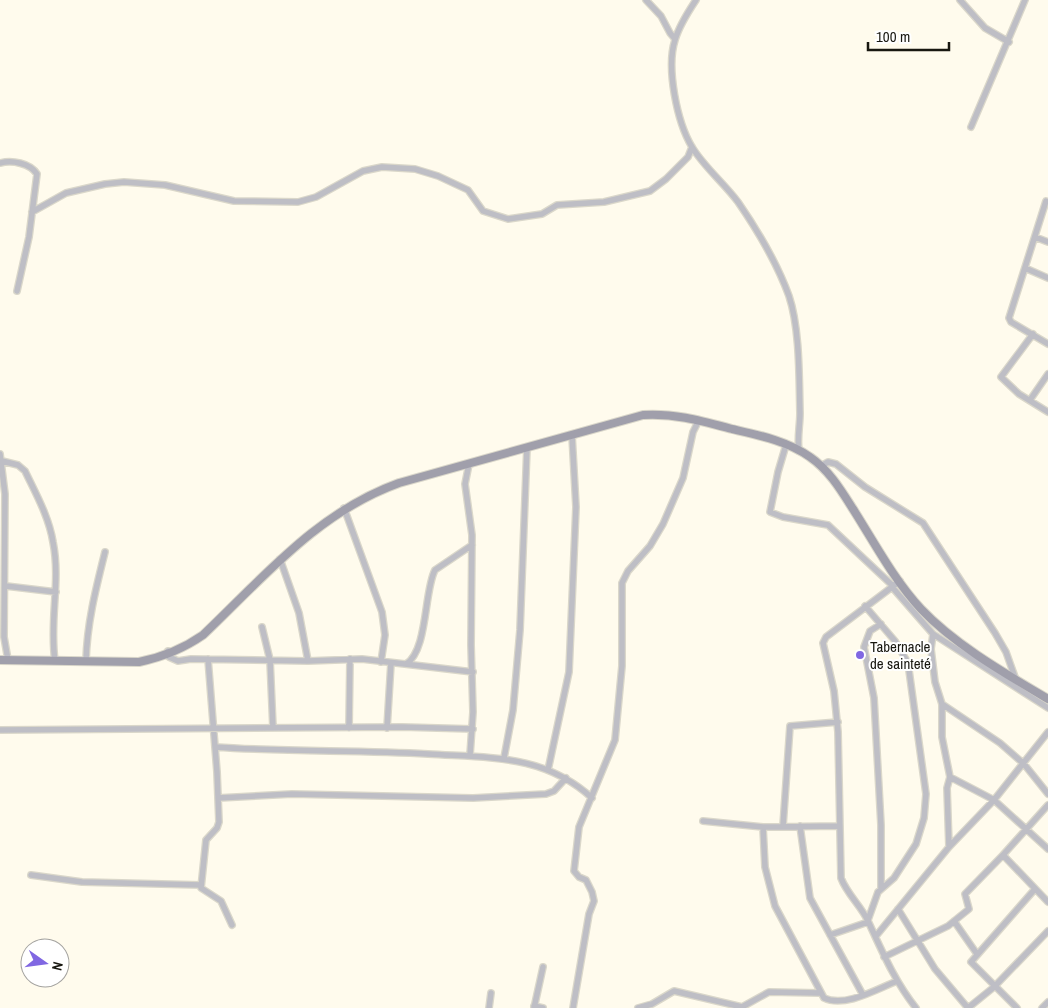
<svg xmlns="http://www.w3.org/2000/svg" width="1048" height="1008" font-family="'Archivo Narrow',sans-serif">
  <rect width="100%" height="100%" fill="#fffbed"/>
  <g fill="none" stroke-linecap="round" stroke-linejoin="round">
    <g stroke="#dad7ca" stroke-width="8">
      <path id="minor" d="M646 0 661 16 670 33 675 39
        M696 0C688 12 679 26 675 40 666 68 677 122 692 147 704 167 724 183 738 202 758 231 777 263 789 296 800 329 799 378 800 413 800 426 797 438 799 451
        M960 0 985 28 1009 42
        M971 127 1025 0
        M0 163C12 160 30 163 37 174L29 237 17 291
        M1046 201 1009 318 1011 322 1048 344
        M32 212 66 193 105 184 124 182 165 185 234 201 298 202 316 197 363 171 382 167 415 169 438 176 468 190 483 211 508 219 542 214 557 205 604 202 650 191 666 179 688 157 692 147
        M1035 237 1048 242
        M1025 268 1048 278
        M1033 334 1001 377 1019 394 1048 412
        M1030 400 1048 374
        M786 445 778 472 770 512 783 517 828 525 893 586
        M0 454 5 494 4 637 8 660
        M2 461 18 465 25 471C36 494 49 517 53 542 61 582 49 621 55 661
        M469 464 465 484 472 535 471 645 473 712 470 755
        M821 466 828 462 836 464 865 487 923 523 995 633 1006 652 1016 680
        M344 508 382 612 385 635 381 662
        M280 559 299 613 308 661
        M900 581 826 637 823 643 834 691 838 732 841 878C847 894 861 906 868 921 882 951 895 982 916 1008
        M6 586 56 592
        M892 587 933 634 1048 708
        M865 606 895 641 908 663 926 794 924 818 916 844 894 878 878 892 868 920
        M881 624 870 631 864 647 874 698 881 825V889
        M262 627 270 660 273 728
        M933 634 931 649 935 682 942 704V737L950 777 947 788 949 847
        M168 651 169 657 178 661 191 659 308 661 362 659 473 672
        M208 659 217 772 219 822 217 828 206 840 201 888 221 901 232 925
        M86 661C87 623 96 588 105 552
        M406 664C428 651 424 590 435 570L472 545
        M942 704 1000 743 1024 764 1048 794
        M349 728 350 659
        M387 728 391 663
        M0 730 402 727 473 729
        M215 747C285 752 357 750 428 754 489 758 544 754 592 798
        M504 758 513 710 520 630 527 447
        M548 770 569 672 576 507 572 435
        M950 777 994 800 1048 849
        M218 798 292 794 473 798 546 794 554 791 566 778
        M1048 805 1003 855 1048 902
        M703 821 763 827 840 826
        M783 826 790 726 838 722
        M800 826 810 898 863 995
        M763 827 765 867 775 906 824 998C845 1008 877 989 897 981
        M31 875 82 882 201 885
        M898 909 935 969 968 1008
        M954 921 977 954
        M830 935 868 922
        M876 936 949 847 994 800 1048 732
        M884 957 948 926 969 909 965 894 1003 855
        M534 1006 543 1008
        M489 1008 491 993
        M534 1008 543 967
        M573 1008 589 914 594 901 592 892 586 880 579 877 574 871 579 827 615 740 622 666V583L628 571 650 546 663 524 683 478 693 432 699 420
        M638 1008 652 1004 674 991 742 1007 769 992 820 993
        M968 1008 994 987 1048 931
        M1017 1008 971 962 1035 889
        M1042 1008 1048 1002"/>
    </g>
    <g stroke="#dad7ca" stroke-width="10">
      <path id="secondary" d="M0 660 139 662C163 657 183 649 203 635 264 577 318 512 399 483L643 415C675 413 702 421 732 429 758 435 788 441 810 457 829 470 841 490 853 509 874 542 894 580 921 609 955 645 1006 674 1048 699"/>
    </g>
    <use href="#minor" stroke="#bebec5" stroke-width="5.5"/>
    <use href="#secondary" stroke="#a09fab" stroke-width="8"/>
  </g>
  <circle fill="#8067e2" stroke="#fff" stroke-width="2" cx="860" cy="655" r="5"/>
  <g text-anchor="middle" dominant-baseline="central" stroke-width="4" stroke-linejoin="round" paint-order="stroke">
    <g font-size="15" fill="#181710" stroke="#fff" text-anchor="start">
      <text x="870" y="646">Tabernacle<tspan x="870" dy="17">de sainteté</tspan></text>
    </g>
  </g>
  <g transform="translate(45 963) rotate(104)"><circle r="24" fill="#ffffff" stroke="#a3a29f"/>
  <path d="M0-4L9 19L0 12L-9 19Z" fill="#8067e2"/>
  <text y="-8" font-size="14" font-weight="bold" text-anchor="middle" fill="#181710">N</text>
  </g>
  <path d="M868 42v8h81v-8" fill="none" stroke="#181710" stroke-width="2.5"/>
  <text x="876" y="42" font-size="15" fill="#181710" stroke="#ffffff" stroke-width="4" paint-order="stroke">100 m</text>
</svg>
